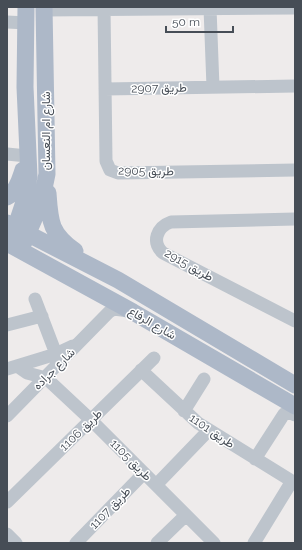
<svg xmlns="http://www.w3.org/2000/svg" width="302" height="550" font-family="Raleway,Vazirmatn,sans-serif">
  <rect width="100%" height="100%" fill="#eeebeb"/>
  <g fill="none" stroke-linecap="round" stroke-linejoin="round">
    <path stroke="#bdc4cc" stroke-width="13" d="M104 7 106 161 110 170 118 173 295 170
      M210 8 213 87
      M44 10 295 8
      M7 22 27 23
      M105 89 295 86
      M7 154 27 156
      M295 219 171 222C157 227 151 242 163 253L295 321
      M35 299 56 354
      M7 325 42 316
      M17 366 27 373 46 378 91 420 214 543
      M7 369 56 354 73 346
      M141 370 198 423 295 483
      M184 411 204 379
      M7 416 109 312 114 309 129 311
      M255 459 284 414 290 413 295 415
      M156 485 209 430
      M7 502 154 358
      M7 534 16 543
      M76 543 144 473
      M157 543 186 515
      M254 543 292 481"/>
    <path stroke="#adb8c8" stroke-width="17" d="M48 193C50 222 50 233 75 251
      M7 197C17 192 20 179 23 170
      M7 223 118 280 295 385
      M12 238 25 199 29 176 25 87 26 7
      M7 243 133 312 295 406
      M23 244 41 203 47 174 44 7"/>
  </g>
  <g text-anchor="middle" dominant-baseline="central" stroke-width="3" stroke-linejoin="round" paint-order="stroke">
    <g font-size="12" fill="#464d56" stroke="#fff">
      <text transform="translate(159 88) rotate(-1)">طريق 2907</text>
      <text transform="translate(46 131) rotate(-90)">شارع ام النعسان</text>
      <text transform="translate(146 171) rotate(1)">طريق 2905</text>
      <text transform="translate(189 265) rotate(29)">طريق 2915</text>
      <text transform="translate(152 323) rotate(30)">شارع الرفاع</text>
      <text transform="translate(54 369) rotate(-45)">شارع جراده</text>
      <text transform="translate(81 430) rotate(-44)">طريق 1106</text>
      <text transform="translate(212 431) rotate(34)">طريق 1101</text>
      <text transform="translate(131 460) rotate(45)">طريق 1105</text>
      <text transform="translate(110 508) rotate(-46)">طريق 1107</text>
    </g>
  </g>
  <rect width="302" height="550" fill="none" stroke="#464d56" stroke-width="16"/>
  <path d="M166 26v6h67v-6" fill="none" stroke="#464d56" stroke-width="2"/>
  <text x="172" y="26" font-size="12" fill="#464d56" stroke="#ffffff" stroke-width="3" paint-order="stroke">50 m</text>
</svg>
